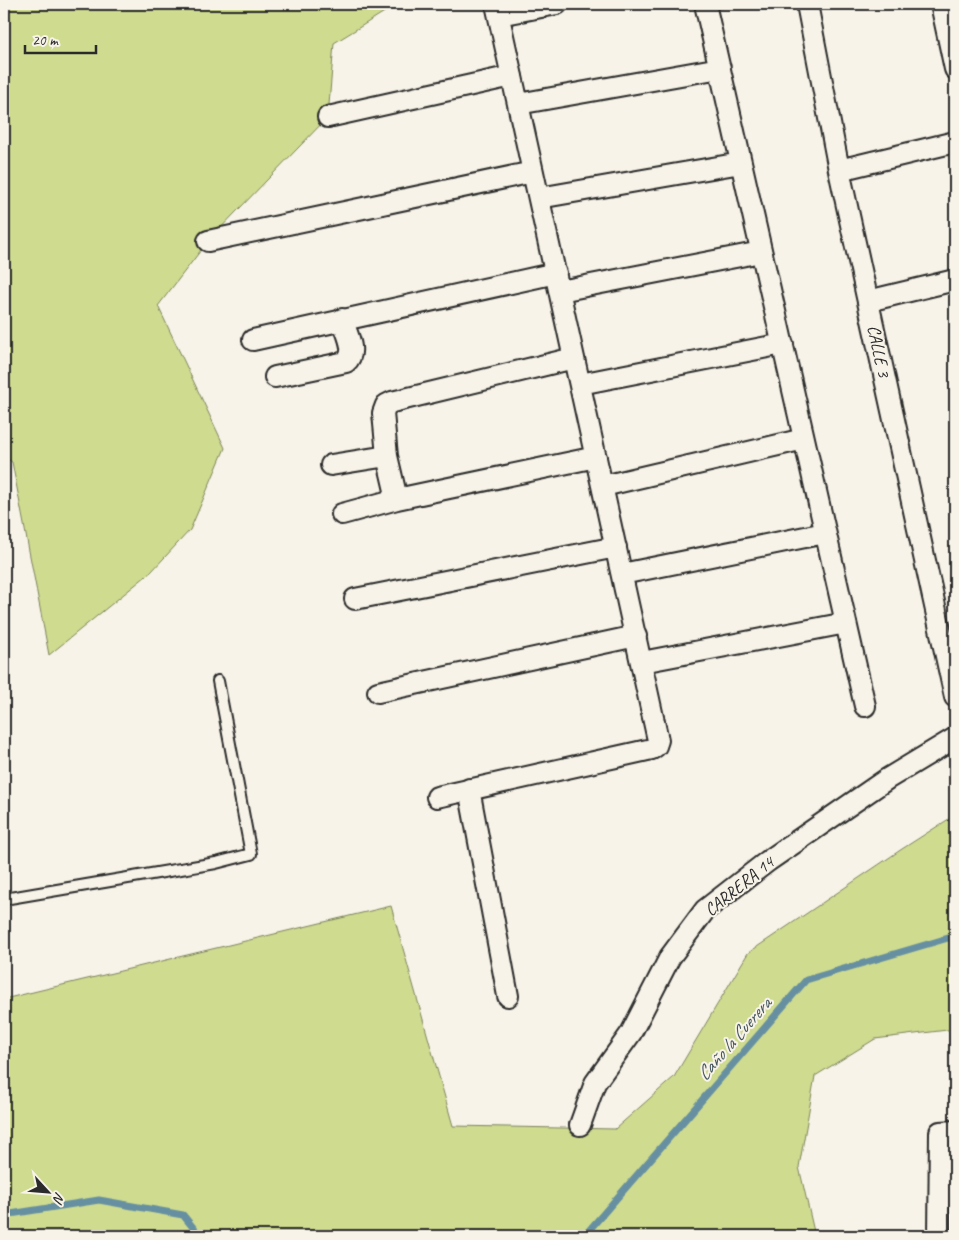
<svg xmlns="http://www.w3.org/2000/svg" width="959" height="1240" font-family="Caveat,sans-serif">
  <rect width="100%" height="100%" fill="#f7f3e8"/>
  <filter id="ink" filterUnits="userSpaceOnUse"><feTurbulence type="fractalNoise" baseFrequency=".02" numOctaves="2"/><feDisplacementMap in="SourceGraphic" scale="10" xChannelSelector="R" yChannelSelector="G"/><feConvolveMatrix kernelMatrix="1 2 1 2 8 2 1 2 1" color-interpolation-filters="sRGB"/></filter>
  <g filter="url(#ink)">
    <path fill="#cfdb8f" stroke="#7d835d" d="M4 4H364L386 11 334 43 328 117 208 241 158 306 225 448 190 530 151 572 49 655 12 462 4 457Z
      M955 815V1029L875 1039 815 1076 799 1167 815 1236H4V999L391 906 453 1126 615 1129 674 1077 748 953 902 849Z"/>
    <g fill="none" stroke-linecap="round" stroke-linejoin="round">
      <path stroke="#6690a1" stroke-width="7" d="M4 1215 99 1200 183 1215 200 1236
        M584 1236 806 980 955 936"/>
      <g stroke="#2b2b2b" stroke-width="14">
        <path id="lane" d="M4 899 216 863 251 854 218 681"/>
      </g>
      <g stroke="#2b2b2b" stroke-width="24">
        <path id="street" d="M705 4 865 706
          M807 4 839 170 955 697
          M941 4 955 69
          M499 15 557 4
          M518 104 720 68
          M328 117 512 76
          M839 170 955 142
          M539 198 741 163
          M208 241 533 172
          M560 291 761 252
          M868 301 955 280
          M253 340 556 273
          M275 377 346 362C358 352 346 332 342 319
          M580 384 783 344
          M331 465 387 456
          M603 486 804 439
          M397 499 387 456 383 413 386 405 392 402 574 358
          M342 514 397 499 596 457
          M622 574 825 533
          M355 599 616 547
          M642 662 846 623
          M378 692 636 636
          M469 789 508 996
          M437 797 652 749 656 746 658 740 496 4
          M580 1125 595 1083 631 1033 670 957 705 910 768 861 887 779 955 738
          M939 1236 940 1132 955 1131"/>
      </g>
      <use href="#lane" stroke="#f7f3e8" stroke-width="10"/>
      <use href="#street" stroke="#f7f3e8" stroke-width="20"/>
    </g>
  </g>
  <g text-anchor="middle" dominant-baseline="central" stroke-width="4" stroke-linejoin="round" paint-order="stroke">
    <g font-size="18" fill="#2b2b2b" stroke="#f7f3e8">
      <text transform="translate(879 351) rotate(78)">CALLE 3</text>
      <text transform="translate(739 886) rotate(-39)">CARRERA 14</text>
    </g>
    <g font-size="19" font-style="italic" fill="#44555c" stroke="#f7f3e8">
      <text transform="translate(734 1039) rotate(-49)">Caño la Cuerera</text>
    </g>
  </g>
  <rect width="959" height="1240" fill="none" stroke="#f7f3e8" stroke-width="20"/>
  <rect x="10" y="10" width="939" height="1220" fill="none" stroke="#2b2b2b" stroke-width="2" filter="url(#ink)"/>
  <g transform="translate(48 1192) rotate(116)" stroke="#f7f3e8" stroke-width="4" paint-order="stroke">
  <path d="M0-4L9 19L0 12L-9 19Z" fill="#2b2b2b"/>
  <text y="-8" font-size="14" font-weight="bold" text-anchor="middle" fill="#2b2b2b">N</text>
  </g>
  <path d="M25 45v8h71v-8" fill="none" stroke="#2b2b2b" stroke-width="2.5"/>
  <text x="32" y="45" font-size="15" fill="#2b2b2b" stroke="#f7f3e8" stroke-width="4" paint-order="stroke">20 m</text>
</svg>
